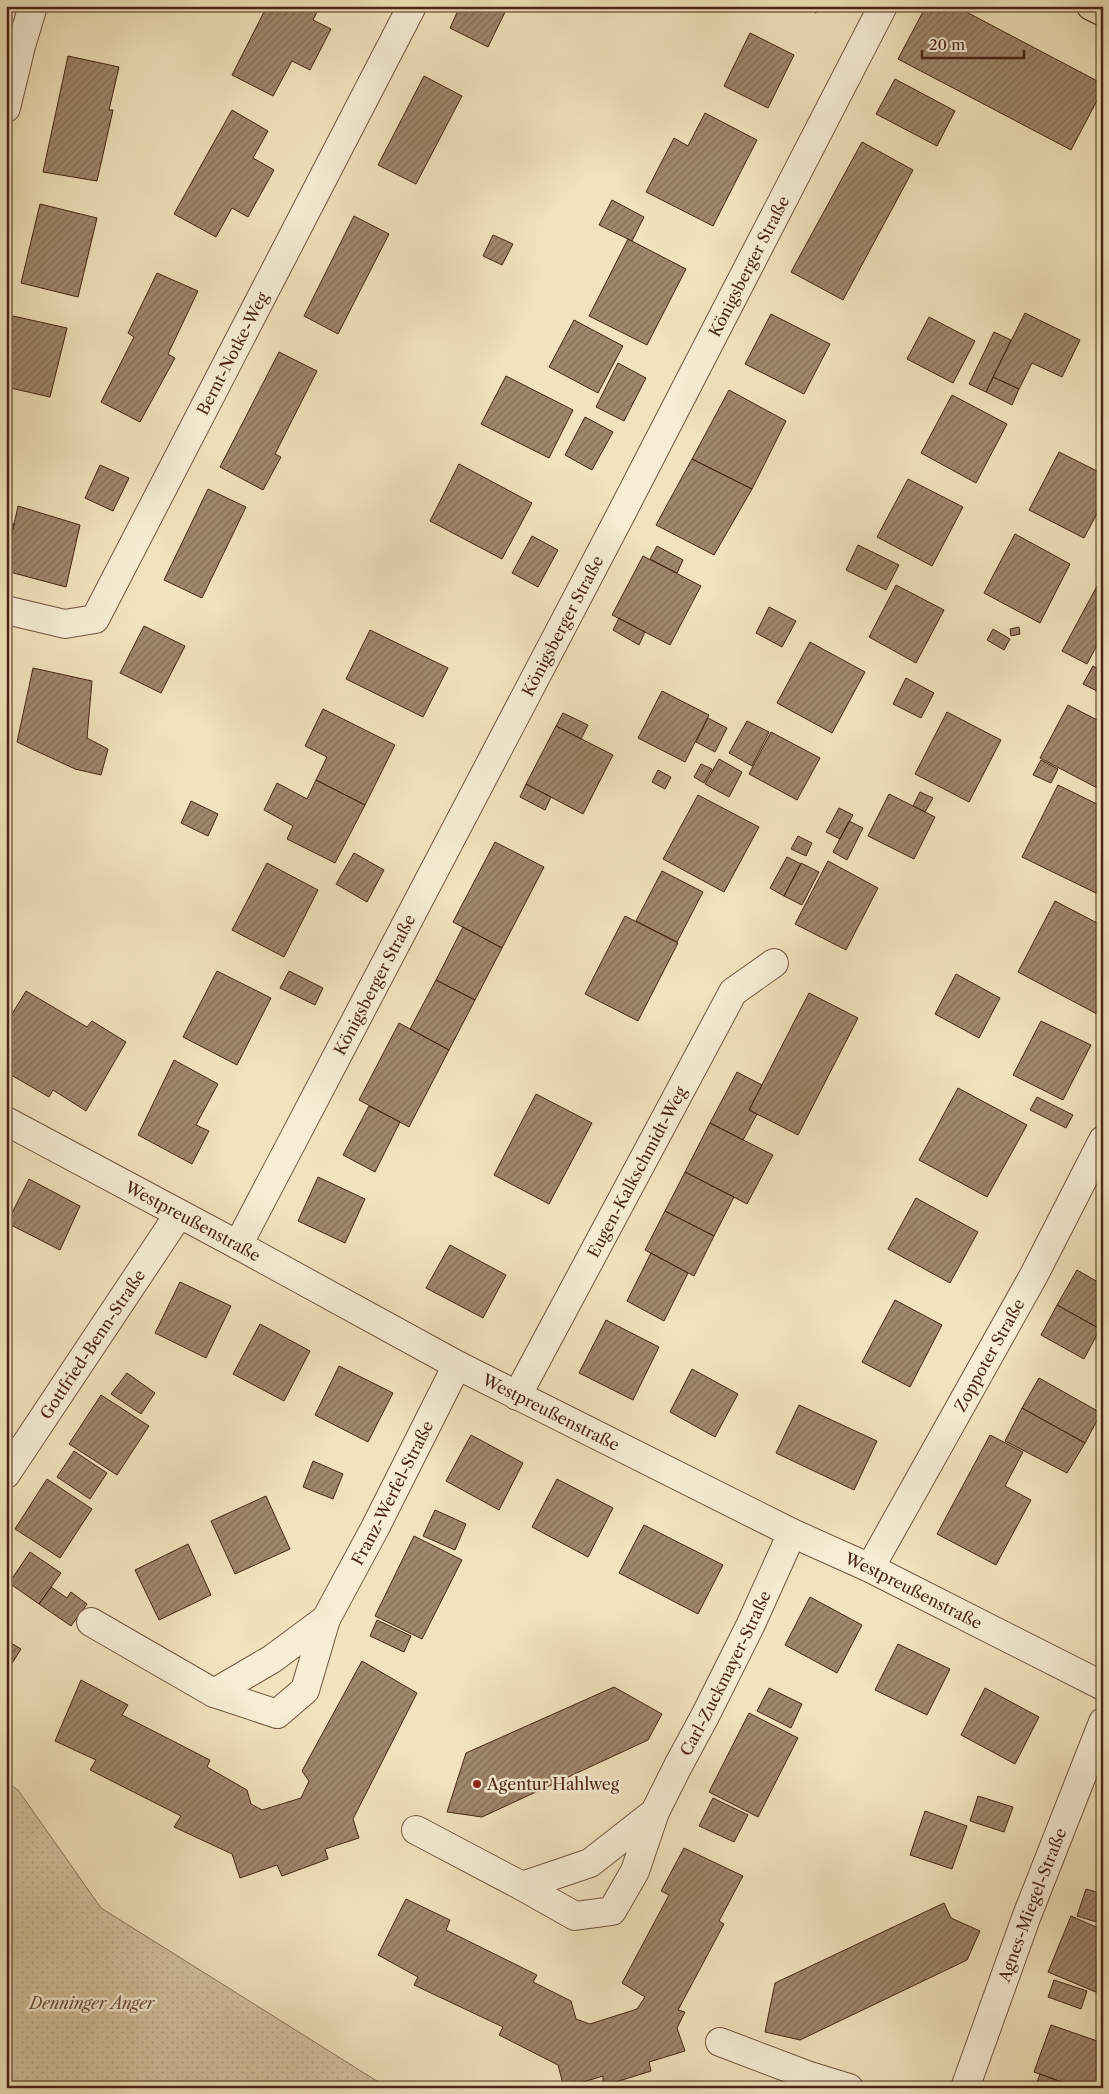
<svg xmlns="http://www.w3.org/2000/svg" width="1109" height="2094" font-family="'Libre Caslon Text',serif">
  <defs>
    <pattern id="park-dots" width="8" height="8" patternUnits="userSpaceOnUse" patternTransform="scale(1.25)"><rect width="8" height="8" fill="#d4c3a0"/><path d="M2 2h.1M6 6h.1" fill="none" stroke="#b8a789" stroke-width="1.8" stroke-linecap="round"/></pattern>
    <pattern id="building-hatch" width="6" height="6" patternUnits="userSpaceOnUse" patternTransform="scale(1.25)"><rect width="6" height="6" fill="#a0886c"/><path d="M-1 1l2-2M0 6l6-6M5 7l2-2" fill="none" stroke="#846f58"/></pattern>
  </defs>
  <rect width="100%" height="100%" fill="#f1e3bd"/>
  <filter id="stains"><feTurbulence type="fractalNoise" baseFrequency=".004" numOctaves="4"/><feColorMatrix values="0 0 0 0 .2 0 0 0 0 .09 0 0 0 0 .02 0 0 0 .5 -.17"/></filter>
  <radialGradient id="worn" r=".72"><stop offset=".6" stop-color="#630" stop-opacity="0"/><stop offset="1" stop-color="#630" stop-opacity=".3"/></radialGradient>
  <path fill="url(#park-dots)" stroke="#8e745a" d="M6 1782 18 1790 101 1908 388 2088H6Z"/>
  <path fill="url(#building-hatch)" stroke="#482515" d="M267 6H320L313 20 331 29 310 70 292 61 273 96 232 75Z
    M460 6H508L488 47 450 28Z
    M805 6H820L816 13Z
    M926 6H955L1103 84V89L1071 150 898 59Z
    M750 33 794 55 768 108 724 86Z
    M68 56 119 67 109 110H113L97 181 43 172Z
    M424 76 462 96 416 184 378 165Z
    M895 79 955 111 937 146 876 114Z
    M232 110 268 131 253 158 274 170 248 217 232 208 216 237 174 214Z
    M705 113 757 140 713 226 646 192 674 138 688 146Z
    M862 142 913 170 843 300 791 272Z
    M612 200 644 217 632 241 599 225Z
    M40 204 97 218 78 297 21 283Z
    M354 216 389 234 338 334 304 316Z
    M493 235 513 244 502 265 483 256Z
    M628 239 686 269 647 345 589 316Z
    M157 273 198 291 168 354 175 358 140 422 101 402 134 337 128 333Z
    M1025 313 1080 340 1062 377 1032 363 1019 389 993 377Z
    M771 314 830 344 804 394 745 364Z
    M13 316 67 328 50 397 6 387V346Z
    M929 317 975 341 953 383 907 359Z
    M574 320 623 346 598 393 549 367Z
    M994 332 1011 340 986 392 969 384Z
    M279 352 317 371 275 454 281 457 263 490 220 467Z
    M618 363 646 378 624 421 596 407Z
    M506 376 573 410 549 458 481 424Z
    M993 377 1019 389 1012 405 986 392Z
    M729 390 786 421 752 489 692 459Z
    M952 395 1007 424 976 483 921 453Z
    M585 417 613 432 592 470 565 455Z
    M6 428 12 430 6 451Z
    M1059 452 1103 474V502L1084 538 1029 510Z
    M692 459 752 489 714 555 656 525Z
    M459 464 532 503 502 559 430 521Z
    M100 465 129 478 113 511 85 498Z
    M908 479 963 507 932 566 877 537Z
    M208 489 246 507 202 598 164 580Z
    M18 506 80 525 66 587 6 571V562Z
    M6 523 14 524 6 556Z
    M1015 534 1070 564 1040 623 984 593Z
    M532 536 558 550 538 587 512 573Z
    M858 545 899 565 886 590 846 570Z
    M657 546 683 560 677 573 650 559Z
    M643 556 701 586 670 645 612 615Z
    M1103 575V634L1087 664 1062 651Z
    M896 585 944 610 916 663 869 637Z
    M769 607 796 621 782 647 756 633Z
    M619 618 645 632 639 645 613 630Z
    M144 626 185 646 161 693 120 673Z
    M1019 627 1020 634 1011 636 1010 629Z
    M993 629 1010 639 1004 650 987 640Z
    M370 630 448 668 423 717 346 679Z
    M810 642 865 672 832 733 777 703Z
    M1093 666 1103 672V694L1083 684Z
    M33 668 92 681 87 738 108 749 101 775 75 769 17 742Z
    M906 678 934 693 921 718 893 704Z
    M662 691 709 715 685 762 638 738Z
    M1068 705 1103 723V791L1040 758Z
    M323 709 395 745 365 805 316 780 327 757 305 746Z
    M947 712 1001 740 969 802 915 774Z
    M563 713 588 725 581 739 556 726Z
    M708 718 727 728 715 752 696 742Z
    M747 721 769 732 752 766 729 753Z
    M556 726 613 755 583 814 526 784Z
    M771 732 820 758 797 800 749 774Z
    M719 759 742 772 729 797 705 784Z
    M1041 760 1058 769 1051 783 1033 775Z
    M701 764 712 769 704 783 694 777Z
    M658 770 671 777 665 789 652 782Z
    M316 780 365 805 335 863 287 839 293 826 264 810 277 783 307 799Z
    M526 784 551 797 545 810 520 797Z
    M1058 785 1103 807V884L1098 894 1022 857Z
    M920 792 933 798 925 812 913 806Z
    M889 794 935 817 914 859 868 836Z
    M698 795 759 827 724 892 663 859Z
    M191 801 218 814 208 836 181 823Z
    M839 808 853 815 840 839 826 832Z
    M849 821 863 828 847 860 833 852Z
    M798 836 812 843 806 856 791 849Z
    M495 842 544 867 502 948 453 922Z
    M354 853 384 870 367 902 336 884Z
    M787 857 801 864 784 896 770 888Z
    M828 861 878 888 846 950 795 924Z
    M267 863 318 890 284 957 232 930Z
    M801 863 819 872 802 905 784 896Z
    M662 871 703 892 677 942 636 921Z
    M1055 901 1103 926V1003L1097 1014 1018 972Z
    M625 916 678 943 638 1021 585 994Z
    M463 927 502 948 475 1000 436 980Z
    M217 971 271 998 237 1065 183 1037Z
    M289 971 323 988 315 1005 280 988Z
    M956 974 1000 998 979 1038 935 1014Z
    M436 980 475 1000 449 1050 410 1029Z
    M26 991 87 1027 92 1021 126 1042 86 1111 53 1090 49 1097 6 1072V1024Z
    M809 993 858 1018 798 1135 749 1110Z
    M1041 1021 1091 1045 1063 1100 1013 1075Z
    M399 1023 449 1050 409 1127 359 1100Z
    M174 1060 218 1084 196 1125 209 1131 192 1164 138 1135Z
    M737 1072 762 1085 749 1110 757 1114 743 1140 710 1123Z
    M958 1088 1027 1125 987 1197 919 1160Z
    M536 1094 592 1123 549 1204 494 1175Z
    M1037 1097 1073 1115 1066 1128 1030 1110Z
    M369 1106 400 1122 375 1172 343 1155Z
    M710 1123 773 1155 747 1204 685 1172Z
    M685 1172 734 1197 714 1236 665 1211Z
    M318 1177 365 1199 345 1243 298 1221Z
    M29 1179 80 1206 60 1250 7 1223Z
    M916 1198 978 1232 950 1283 888 1249Z
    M665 1211 714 1236 694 1276 645 1250Z
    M450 1245 506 1275 483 1318 426 1288Z
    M651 1253 688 1273 664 1321 627 1301Z
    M1077 1270 1103 1285V1325L1100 1329 1057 1305Z
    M180 1282 231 1306 206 1358 155 1333Z
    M895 1300 942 1325 910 1387 862 1362Z
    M1057 1305 1100 1329 1084 1359 1041 1335Z
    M606 1320 659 1347 633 1400 579 1373Z
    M260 1324 310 1351 284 1401 233 1374Z
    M339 1366 393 1393 368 1442 315 1415Z
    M692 1369 738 1394 715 1437 670 1412Z
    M127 1373 155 1393 141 1414 111 1394Z
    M1039 1378 1101 1413 1085 1443 1022 1408Z
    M101 1395 149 1426 117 1475 69 1444Z
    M799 1405 877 1441 854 1490 776 1453Z
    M1022 1408 1085 1443 1067 1473 1005 1441Z
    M471 1435 523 1463 499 1510 446 1481Z
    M990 1435 1023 1452 1005 1486 1031 1500 996 1565 937 1534Z
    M74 1451 107 1473 90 1499 57 1477Z
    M313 1461 343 1474 333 1499 303 1487Z
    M47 1479 92 1509 60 1558 15 1529Z
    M557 1479 613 1508 588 1557 532 1527Z
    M266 1496 290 1549 235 1574 211 1521Z
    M435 1510 466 1524 455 1550 423 1536Z
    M644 1525 723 1565 698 1614 619 1573Z
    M414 1536 462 1560 422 1639 375 1616Z
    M188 1544 211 1595 159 1620 135 1570Z
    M30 1552 61 1573 39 1604 9 1583Z
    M51 1587 67 1598 71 1592 87 1604 71 1626 39 1604Z
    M810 1597 862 1625 837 1673 785 1645Z
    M377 1620 411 1636 404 1652 370 1636Z
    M6 1640 21 1649 6 1673Z
    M898 1644 950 1669 927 1715 875 1690Z
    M362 1661 417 1693 353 1819 359 1838 325 1849 328 1859 282 1876 277 1865 240 1878 232 1854 174 1827 181 1816 90 1770 96 1760 55 1741 81 1680 128 1705 122 1715 210 1760 207 1767 247 1790 251 1804 262 1810 301 1798 309 1781 302 1771Z
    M614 1687 662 1714 648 1740 482 1817 447 1812 466 1753Z
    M769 1688 802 1704 791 1728 757 1711Z
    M985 1688 1039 1717 1015 1764 961 1735Z
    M749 1713 798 1738 758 1817 709 1792Z
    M978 1796 1013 1807 1004 1832 970 1821Z
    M713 1798 748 1815 734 1842 699 1826Z
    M925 1811 967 1826 952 1869 910 1855Z
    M684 1848 743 1876 719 1921 724 1924 678 2010 685 2012 677 2028 685 2051 649 2062 651 2071 603 2086V2076L564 2088 558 2065 499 2035 503 2027 414 1985 418 1977 378 1955 406 1899 450 1920 446 1930 537 1975 533 1982 571 2001 576 2019 590 2024 637 2009 645 1997 622 1983 669 1895 661 1891Z
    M1086 1889 1103 1894V1924L1077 1916Z
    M944 1903 951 1918 980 1931 967 1960 800 2040 765 2032 775 1983Z
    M1071 1916 1103 1930V1995L1048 1972Z
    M1054 1980 1087 1991 1081 2009 1048 1997Z
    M1051 2025 1103 2043V2071L1097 2088H1078L1034 2072Z
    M1040 2074 1078 2088H1035Z"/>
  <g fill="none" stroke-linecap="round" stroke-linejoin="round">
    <g stroke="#72543f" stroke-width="30">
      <g id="minor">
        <path d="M6 108 21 46 33 6"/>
        <path id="s1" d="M6 610 65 624 95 619 412 6"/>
        <path id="s2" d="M6 1121 238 1245 457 1365 792 1533 870 1568 1103 1686"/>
        <path id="s3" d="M238 1245 620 516 883 6"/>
        <path id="s4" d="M517 1396 733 992 774 963"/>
        <path id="s5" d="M6 1474 179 1214"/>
        <path id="s6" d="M870 1568 1034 1275 1103 1140"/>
        <path id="s7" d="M91 1622 214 1693 272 1659 326 1619 375 1528 457 1365"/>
        <path d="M214 1693 277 1714 305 1690 326 1619"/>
        <path id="s8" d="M416 1830 522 1886 590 1863 655 1812 678 1766 705 1716 751 1624 792 1533"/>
        <path d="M522 1886 575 1916 612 1911 635 1871 655 1812"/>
        <path d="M720 2042 807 2075 849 2088"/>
        <path id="s9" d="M965 2088 1026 1918 1103 1722"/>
      </g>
    </g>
    <g stroke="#482515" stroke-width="30">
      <path id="major" d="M1091 6 1103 12"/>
    </g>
    <use href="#minor" stroke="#f6edd4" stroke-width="28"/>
    <use href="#major" stroke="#f1e3bd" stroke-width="28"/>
  </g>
  <circle fill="#8f2418" stroke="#f6edd4" stroke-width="2" cx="477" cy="1784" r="5"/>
  <g text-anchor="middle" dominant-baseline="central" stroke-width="5" stroke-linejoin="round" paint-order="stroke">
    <g font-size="16" fill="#482515" stroke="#f6edd4">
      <text stroke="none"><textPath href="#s3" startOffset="1104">Königsberger Straße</textPath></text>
      <text stroke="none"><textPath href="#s1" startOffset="390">Bernt-Notke-Weg</textPath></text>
      <text stroke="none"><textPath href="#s3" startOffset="699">Königsberger Straße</textPath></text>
      <text stroke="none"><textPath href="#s3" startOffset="294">Königsberger Straße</textPath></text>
      <text stroke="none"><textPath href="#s4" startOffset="254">Eugen-Kalkschmidt-Weg</textPath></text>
      <text stroke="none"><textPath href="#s2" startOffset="212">Westpreußenstraße</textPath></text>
      <text stroke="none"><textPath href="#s5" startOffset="156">Gottfried-Benn-Straße</textPath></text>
      <text stroke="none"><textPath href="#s6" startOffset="244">Zoppoter Straße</textPath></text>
      <text stroke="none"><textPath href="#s2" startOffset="618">Westpreußenstraße</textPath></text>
      <text stroke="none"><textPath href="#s7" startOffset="419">Franz-Werfel-Straße</textPath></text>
      <text stroke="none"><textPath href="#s2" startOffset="1022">Westpreußenstraße</textPath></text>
      <text stroke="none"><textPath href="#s8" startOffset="430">Carl-Zuckmayer-Straße</textPath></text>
      <text stroke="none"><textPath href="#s9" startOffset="195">Agnes-Miegel-Straße</textPath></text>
    </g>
    <g font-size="16" fill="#482515" stroke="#f6edd4" text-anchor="start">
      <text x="487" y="1784">Agentur Hahlweg</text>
    </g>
    <g font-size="16" font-style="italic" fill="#6b4c38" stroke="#f6edd4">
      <text x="92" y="2003">Denninger Anger</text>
    </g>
  </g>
  <rect width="1109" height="2094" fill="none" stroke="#f1e3bd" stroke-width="25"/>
  <rect x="8" y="8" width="1094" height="2079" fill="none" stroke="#482515" stroke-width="2.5"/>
  <rect x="12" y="12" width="1084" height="2069" fill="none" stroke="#482515"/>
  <path d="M922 50v8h102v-8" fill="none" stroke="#482515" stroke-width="2.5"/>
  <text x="929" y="50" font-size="15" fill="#482515" stroke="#f6edd4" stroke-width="4" paint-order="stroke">20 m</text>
  <rect width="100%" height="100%" filter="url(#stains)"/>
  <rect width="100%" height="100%" fill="url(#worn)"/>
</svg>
